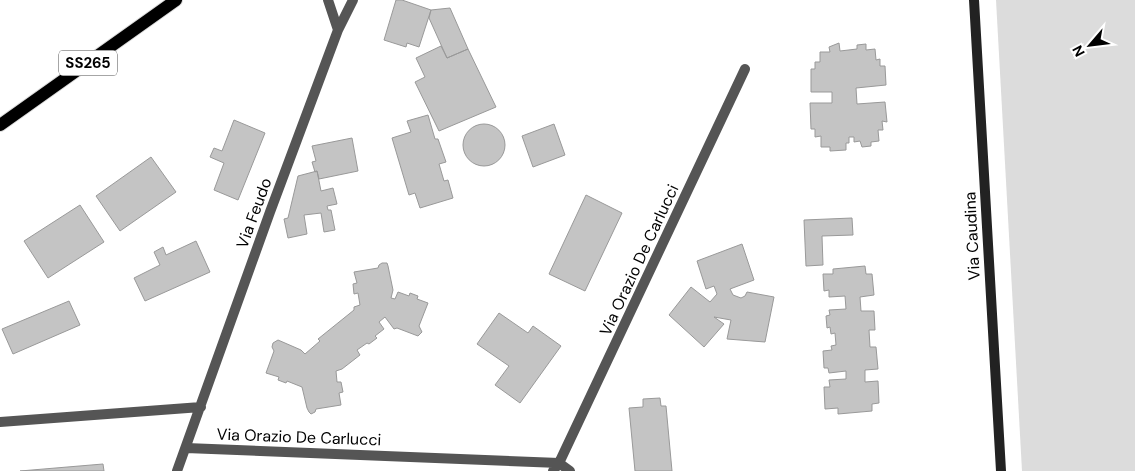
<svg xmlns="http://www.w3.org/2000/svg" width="1135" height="471" font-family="'DM Sans',sans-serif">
  <rect width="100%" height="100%" fill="#fff"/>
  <path fill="#dcdcdc" d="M996 0H1135V471H1022Z"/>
  <path fill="#c4c4c4" stroke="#999" d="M396 0H402L431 10 419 47 407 43 406 47 384 40Z
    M450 8 468 49 447 58 429 18 431 10Z
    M839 43 840 51 857 49V45L866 44V50L875 49 876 60 880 59V66H885L886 85 856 88 857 104 885 102 887 122 882 121 883 130H878L879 141 871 142V146L862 147 860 141 854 142V137H849V143H846V150L830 151V147H821V136L815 137V129H811L810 103H832V92H811V69H815V62H820V52H830L829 47Z
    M441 46 447 58 468 49 496 107 439 131 415 82 425 77 416 58Z
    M428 115 435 139H438L446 162 439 164 444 181 448 180 453 198 420 208 415 193 409 195 392 138 411 132 407 121Z
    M234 120 265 133 238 200 214 190 224 163 210 157 214 148 222 151Z
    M554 124 565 155 533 167 522 136Z
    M463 145a21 21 0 1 1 42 0a21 21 0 1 1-42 0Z
    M352 138 358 171 319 179 317 171 315 172 312 162 316 161 312 146Z
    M151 157 176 192 120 231 96 196Z
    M317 171 321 191 333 188 337 204 327 206 328 210H331L335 230 324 232 321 213 304 215 307 234 288 238 284 219 288 218 298 176Z
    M586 195 622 213 585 291 549 274Z
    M80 205 104 242 48 278 24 241Z
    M852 218 853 235 822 236 823 265 806 266 804 220Z
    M196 241 210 272 145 301 134 278 160 265 154 252 163 247 166 255Z
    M742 244 754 280 730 289 733 295 741 298 745 296 747 292 774 297 765 342 727 339 731 320 714 317 724 324 704 347 669 315 691 287 710 302 717 294 714 286 706 289 697 261Z
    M382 263H387L388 266 393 290 391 298 395 299 398 292 409 296 410 293 418 296 417 299 428 303 419 326 422 332 418 336 397 328 394 329 385 317 379 322 384 329 375 336 377 338 369 344 367 343 357 350 360 355 342 369 336 371 337 382H341L343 392 339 393 341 405 316 409 315 412 311 414 309 412 307 408 302 387 287 381 286 383 278 380 279 377 266 373 274 351 272 347 273 343 278 340 301 350 305 354 320 341 318 339 354 310V307L360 305 358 293 354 294 353 284 357 283 354 272 378 268 379 265Z
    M865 266 866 274H872L874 295 860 297 861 311H874L875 330H869L870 347H876L878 369 865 370V382L878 381 879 403 872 404V411L838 414V408L825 409 824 387H830L829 380 846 379V371L829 373 828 368H824L823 351 832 350 831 346 836 345 835 333 831 334 830 327 827 328 826 316 830 315 829 310 846 309 845 296 829 297V290L824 291 823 274H833V269Z
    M69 301 80 325 13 354 2 329Z
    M499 313 528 333 533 326 561 346 520 403 495 385 509 366 477 344Z
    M660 398 661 406H666L672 471H635L629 408 643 407V399Z
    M103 464 104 471H20Z"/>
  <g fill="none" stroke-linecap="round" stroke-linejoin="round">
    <g stroke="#dbdbdb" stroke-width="14">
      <path id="primary" d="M0 125 176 0"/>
    </g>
    <path stroke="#555" stroke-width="10" d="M328 0 338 30
      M0 422 201 407
      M186 448 559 463 570 471
      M177 471 270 212 338 30 353 0
      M553 471 559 463 745 69"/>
    <path stroke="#222" stroke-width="10" d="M974 0 1001 471"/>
    <use href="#primary" stroke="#000" stroke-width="12"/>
  </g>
  <g text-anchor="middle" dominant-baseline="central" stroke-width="4" stroke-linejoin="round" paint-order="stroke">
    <rect fill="#fff" stroke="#4c4c4c" stroke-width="1" x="59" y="50.5" width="58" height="25" rx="4"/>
    <g font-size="15" font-weight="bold" fill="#000">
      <text x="88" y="63">SS265</text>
    </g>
    <g font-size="16" fill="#000" stroke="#fff">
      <text transform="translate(254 213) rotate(-70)">Via Feudo</text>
      <text transform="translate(972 236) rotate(-93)">Via Caudina</text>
      <text transform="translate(639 260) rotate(-65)">Via Orazio De Carlucci</text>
      <text transform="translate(299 437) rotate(2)">Via Orazio De Carlucci</text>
    </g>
  </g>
  <g transform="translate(1090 45) rotate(242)" stroke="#ffffff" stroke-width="4" paint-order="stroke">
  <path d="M0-4L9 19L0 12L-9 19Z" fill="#000000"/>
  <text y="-8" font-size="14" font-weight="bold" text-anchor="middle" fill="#000000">N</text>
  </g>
</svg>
